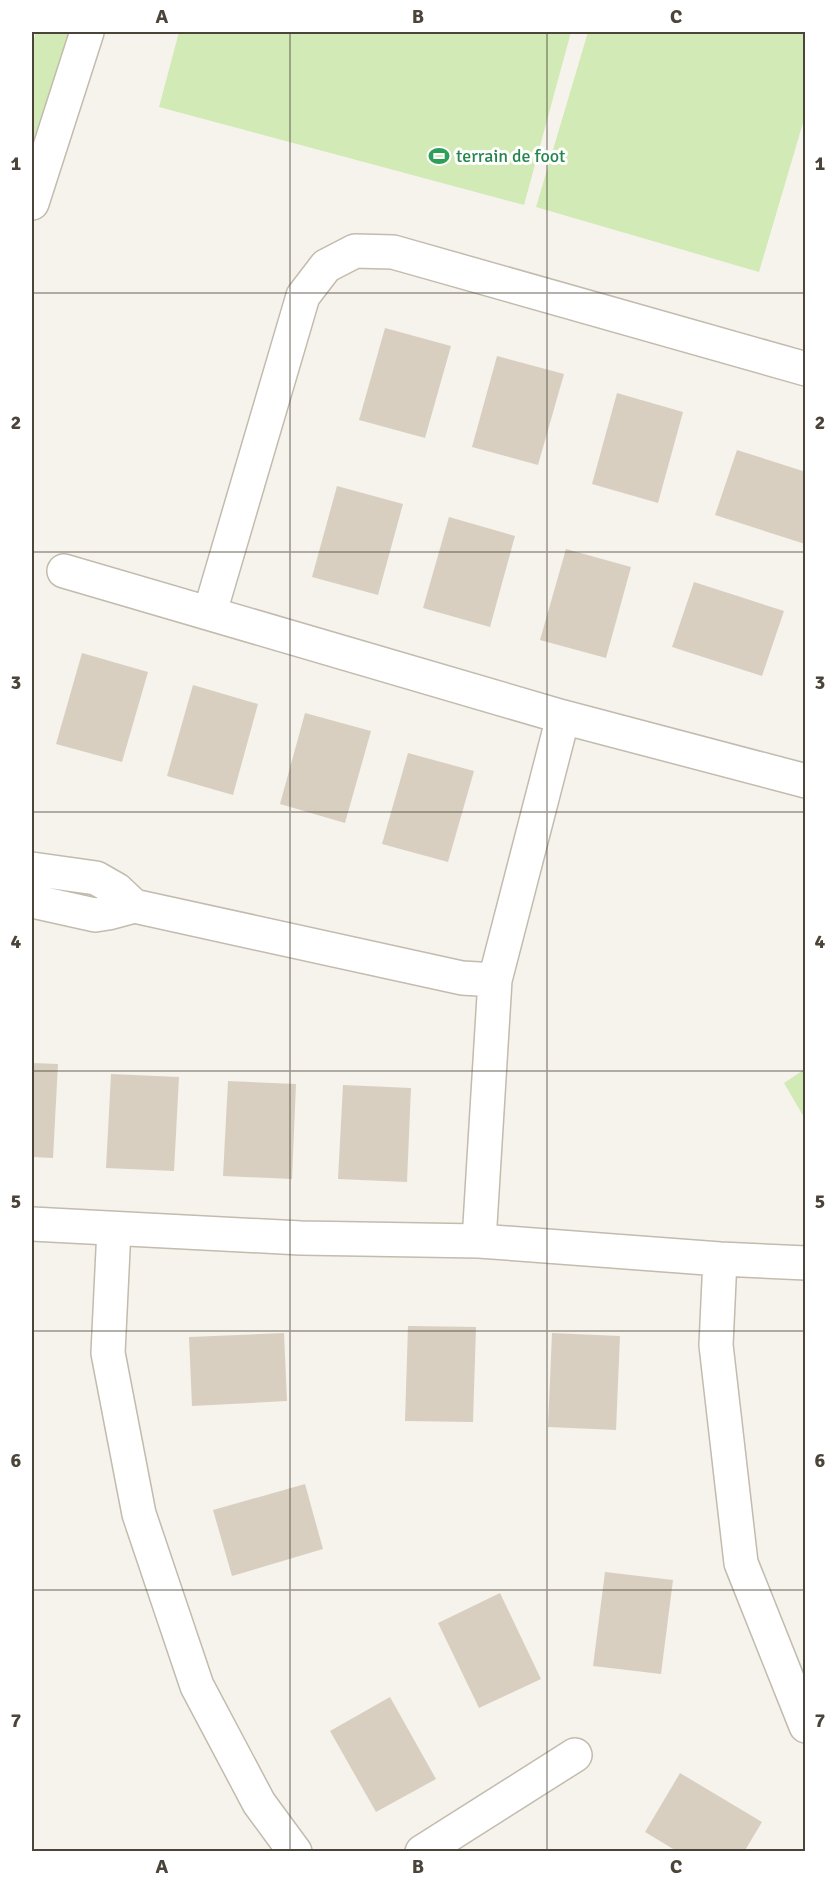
<svg xmlns="http://www.w3.org/2000/svg" width="837" height="1883" font-family="Signika,sans-serif">
  <rect width="100%" height="100%" fill="#f6f3ec"/>
  <path fill="#d2eab5" d="M36 32H71L32 152V47Z
    M179 32H571L524 205 159 107Z
    M588 32H805V116L759 272 536 207Z
    M805 1069V1119L784 1083Z"/>
  <path fill="#d8cfc1" d="M385 328 451 346 425 438 359 420Z
    M497 356 564 374 538 465 472 447Z
    M617 393 683 412 658 503 592 484Z
    M737 450 806 472 805 544 715 515Z
    M337 486 403 504 378 595 312 577Z
    M449 517 515 536 490 627 423 608Z
    M566 549 631 567 606 658 540 640Z
    M694 582 784 611 762 676 672 647Z
    M82 653 148 672 122 762 56 744Z
    M193 685 258 704 233 795 167 776Z
    M305 713 371 731 345 823 280 804Z
    M408 753 474 771 448 862 382 844Z
    M32 1063 58 1064 53 1158 32 1157Z
    M111 1074 179 1077 174 1171 106 1168Z
    M228 1081 296 1084 292 1179 223 1176Z
    M343 1085 411 1088 407 1182 338 1179Z
    M408 1326 476 1327 473 1422 405 1421Z
    M284 1333 287 1401 192 1406 189 1337Z
    M552 1333 620 1336 616 1430 548 1427Z
    M305 1484 323 1549 232 1576 213 1510Z
    M605 1572 673 1580 661 1674 593 1666Z
    M500 1593 541 1679 479 1708 438 1623Z
    M390 1697 436 1779 376 1812 330 1731Z
    M680 1773 762 1822 744 1852H678L645 1832Z"/>
  <g fill="none" stroke-linecap="round" stroke-linejoin="round">
    <g stroke="#c2bbae" stroke-width="36">
      <path id="minor" d="M32 203 87 32
        M64 571 563 717 806 781
        M210 612 303 296 326 266 355 251 393 252 806 369
        M32 869 96 878 117 890 134 906 462 978 495 980
        M32 901 95 915 108 913 134 906
        M32 1224 301 1238 479 1241 720 1259 806 1263
        M114 1229 108 1353 139 1514 197 1686 259 1803 295 1852
        M479 1241 495 980 563 717
        M720 1259 716 1345 741 1563 806 1726
        M422 1852 575 1755"/>
    </g>
    <use href="#minor" stroke="#fff" stroke-width="33"/>
  </g>
  <path fill="none" stroke="#4b4439" stroke-width="1.5" stroke-opacity="0.55" d="M290 32V1852M547 32V1852M32 293H806M32 552H806M32 812H806M32 1071H806M32 1331H806M32 1590H806"/>
  <defs>
    <g id="stadium-bare" transform="scale(1.62)"><path d="M0-5a6.5 5 0 1 0 0 10a6.5 5 0 1 0 0-10ZM-3.5-1.8h7v3.6h-7Z" fill="#2e9e5b" stroke="#fff" stroke-width="2.5" paint-order="stroke"/></g>
  </defs>
  <g fill-rule="evenodd">
    <use href="#stadium-bare" x="439" y="156"/>
  </g>
  <g text-anchor="middle" dominant-baseline="central" stroke-width="6" stroke-linejoin="round" paint-order="stroke">
    <g font-size="18" fill="#27864d" stroke="#fff" text-anchor="start">
      <text x="456" y="156">terrain de foot</text>
    </g>
  </g>
  <rect width="837" height="1883" fill="none" stroke="#ffffff" stroke-width="66"/>
  <rect x="33" y="33" width="771" height="1817" fill="none" stroke="#4b4439" stroke-width="2"/>
  <g font-size="20" text-anchor="middle" font-weight="bold" fill="#4b4439">
    <text x="162" y="23">A</text>
    <text x="418" y="23">B</text>
    <text x="676" y="23">C</text>
    <text x="16" y="170">1</text>
    <text x="820" y="170">1</text>
    <text x="16" y="429">2</text>
    <text x="820" y="429">2</text>
    <text x="16" y="689">3</text>
    <text x="820" y="689">3</text>
    <text x="16" y="948">4</text>
    <text x="820" y="948">4</text>
    <text x="16" y="1208">5</text>
    <text x="820" y="1208">5</text>
    <text x="16" y="1467">6</text>
    <text x="820" y="1467">6</text>
    <text x="16" y="1727">7</text>
    <text x="820" y="1727">7</text>
    <text x="162" y="1873">A</text>
    <text x="418" y="1873">B</text>
    <text x="676" y="1873">C</text>
  </g>
</svg>
